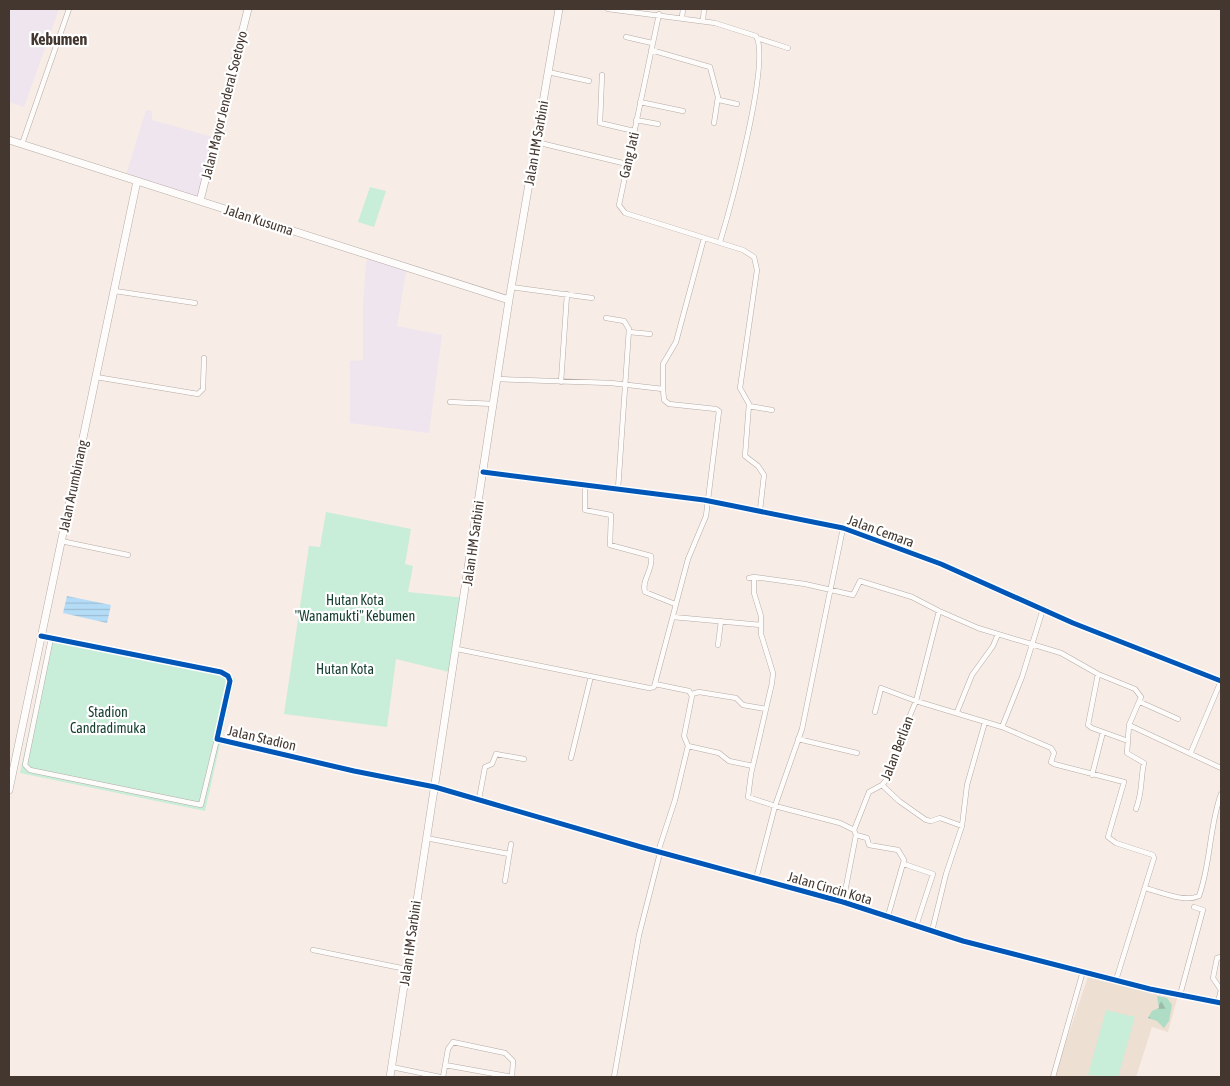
<svg xmlns="http://www.w3.org/2000/svg" width="1230" height="1086" font-family="'Asap Condensed',sans-serif">
  <defs>
    <pattern id="forest-firs" width="22" height="20" patternUnits="userSpaceOnUse" patternTransform="scale(1.25)"><rect width="22" height="20" fill="#aedcc4"/><path d="M5 1l3.5 6h-7zM16 11l3.5 6h-7z" fill="#97bda9"/></pattern>
    <pattern id="water-rules" width="6" height="5" patternUnits="userSpaceOnUse" patternTransform="scale(1.25)"><rect width="6" height="5" fill="#b5dcf6"/><path d="M0 2.5h6" fill="none" stroke="#9dbdd3"/></pattern>
  </defs>
  <rect width="100%" height="100%" fill="#f7ece6"/>
  <path fill="#efe5ee" d="M9 9H59L24 107 9 102Z
    M146 110 152 111V120L216 138 201 198 126 175Z
    M369 252 378 258 407 267 397 326 442 335 429 433 350 423V361L363 360V304L366 263Z"/>
  <path fill="#eddfd2" d="M1089 974 1178 995 1168 1032 1152 1027 1136 1077H1054Z"/>
  <path fill="url(#forest-firs)" d="M1157 996 1167 998 1172 1005 1169 1021 1164 1028 1157 1021 1148 1018 1152 1011 1159 1008Z"/>
  <path fill="#c8edd8" d="M370 187 386 191 374 227 358 222Z
    M326 512 411 529 405 564 413 566 408 592 465 598 449 672 396 659 387 727 284 714 309 546 320 547Z
    M50 634 235 678 205 811 20 773Z
    M1106 1010 1135 1017 1118 1077 1088 1075Z"/>
  <path fill="url(#water-rules)" d="M67 596 111 605 107 623 63 613Z"/>
  <g fill="none" stroke-linecap="round" stroke-linejoin="round">
    <g stroke="#b5aba5" stroke-width="5.5">
      <path id="minor" d="M608 9 715 23 756 36C771 61 730 209 720 242
        M659 14 619 205 625 213 743 250 754 257 757 270 740 388 749 404 745 456 758 466 764 475 760 510
        M682 17 683 9
        M703 20 704 9
        M626 37 652 43
        M757 38 788 48
        M651 50 710 67 718 97 714 123
        M548 72 589 81
        M602 75 600 123 634 131
        M719 100 737 104
        M640 102 683 111
        M636 120 658 124
        M536 142 627 164
        M22 144 69 9
        M511 287 592 298
        M115 291 195 303
        M606 318 624 321 629 329 618 489
        M629 332 650 334
        M96 377 198 394 203 389 204 358
        M497 379 611 383 663 389V364L676 342 704 238
        M561 382 567 294
        M450 402 494 404
        M749 406 772 410
        M585 485V510L611 515 610 545 651 556C654 569 641 580 645 592L675 604
        M61 541 128 555
        M754 577 805 584 853 595 860 581 912 597 939 611 978 628 1061 653 1098 674 1135 689 1141 697 1129 725 1127 753 1144 763C1140 781 1143 790 1136 809
        M749 578 754 577V593L761 616V634L773 673 772 683 751 774 748 797 775 806 840 823 854 830
        M673 617 761 625
        M41 636 221 672 228 676 230 681 217 739 354 771 435 787 641 847 843 902 963 941 1150 989 1221 1003
        M51 638 25 765 30 770 201 805 217 739
        M718 645 721 621
        M457 649 649 688 654 687 688 559 706 516 719 411 716 409 669 404 664 400 663 389
        M1098 674 1088 725 1092 728 1128 741
        M655 684 689 691 692 696 684 736 688 746 675 800 658 852
        M692 694 699 692 736 698 743 705 766 709
        M1140 702 1178 719
        M875 712 881 688 916 701 1002 727 1051 748 1054 753 1051 762 1054 764 1124 782 1108 837 1116 843 1153 855 1154 858 1116 980
        M957 712 972 675 993 646 998 634
        M1129 725 1221 768
        M1002 727 1022 677 1043 609
        M798 739 857 753
        M688 746 719 753 729 761 753 766
        M1191 752 1221 681
        M571 758 591 676
        M1092 775 1103 732
        M882 785 899 801 926 820 931 821 940 818 962 826
        M479 799 485 767 492 764 496 754 524 759
        M856 835 867 838 869 845 898 850 904 860 888 916
        M426 838 509 854
        M904 864 933 874 916 926
        M756 879 775 806 802 729 843 528
        M505 881 511 844
        M1145 888C1160 892 1185 903 1199 896 1211 863 1209 827 1221 794
        M843 902 856 835 854 830 869 792 882 785 887 779 898 744 916 701 939 611
        M932 931 946 874 962 826 967 785 985 722
        M313 950 406 969
        M1180 995 1203 910 1194 907
        M1218 1002 1221 990 1213 978 1217 958 1221 957
        M445 1065 512 1077
        M392 1067 440 1077
        M443 1077 448 1049 453 1042 505 1053 513 1061 512 1077
        M614 1077 639 935 660 853
        M1053 1077 1083 971"/>
    </g>
    <g stroke="#b5aba5" stroke-width="7">
      <path id="tertiary" d="M483 472 704 500 843 528 941 564 1073 623 1221 681"/>
    </g>
    <g stroke="#b5aba5" stroke-width="8">
      <path id="secondary" d="M9 140 509 300
        M200 201 248 9
        M9 790 137 181
        M390 1077 509 300 559 9"/>
    </g>
    <use href="#minor" stroke="#fefcfb" stroke-width="4.5"/>
    <use href="#tertiary" stroke="#fefcfb" stroke-width="5.5"/>
    <use href="#secondary" stroke="#fefcfb" stroke-width="7"/>
    <g stroke="#fff" stroke-width="8">
      <path id="cycleway" d="M483 472 704 500 843 528 941 564 1073 623 1221 681
        M41 636 221 672 228 676 230 681 217 739 354 771 435 787 641 847 843 902 963 941 1150 989 1221 1003"/>
    </g>
    <use href="#cycleway" stroke="#0057b8" stroke-width="5"/>
  </g>
  <g text-anchor="middle" dominant-baseline="central" stroke-width="4.5" stroke-linejoin="round" paint-order="stroke">
    <g font-size="14" fill="#433730" stroke="#fff">
      <text transform="translate(224 105) rotate(-76)">Jalan Mayor Jenderal Soetoyo</text>
      <text transform="translate(536 143) rotate(-80)">Jalan HM Sarbini</text>
      <text transform="translate(629 155) rotate(-77)">Gang Jati</text>
      <text transform="translate(259 220) rotate(18)">Jalan Kusuma</text>
      <text transform="translate(73 486) rotate(-78)">Jalan Arumbinang</text>
      <text transform="translate(881 531) rotate(20)">Jalan Cemara</text>
      <text transform="translate(473 543) rotate(-82)">Jalan HM Sarbini</text>
      <text transform="translate(262 738) rotate(13)">Jalan Stadion</text>
      <text transform="translate(897 748) rotate(-69)">Jalan Berlian</text>
      <text transform="translate(830 888) rotate(16)">Jalan Cincin Kota</text>
      <text transform="translate(410 943) rotate(-82)">Jalan HM Sarbini</text>
    </g>
    <g font-size="14" fill="#143d2d" stroke="#fff">
      <text x="355" y="600">Hutan Kota<tspan x="355" dy="16">"Wanamukti" Kebumen</tspan></text>
      <text x="345" y="669">Hutan Kota</text>
      <text x="108" y="712">Stadion<tspan x="108" dy="16">Candradimuka</tspan></text>
    </g>
    <g font-size="16" font-weight="bold" fill="#433730" stroke="#fff">
      <text x="59" y="39">Kebumen</text>
    </g>
  </g>
  <rect width="1230" height="1086" fill="none" stroke="#433730" stroke-width="20"/>
</svg>
